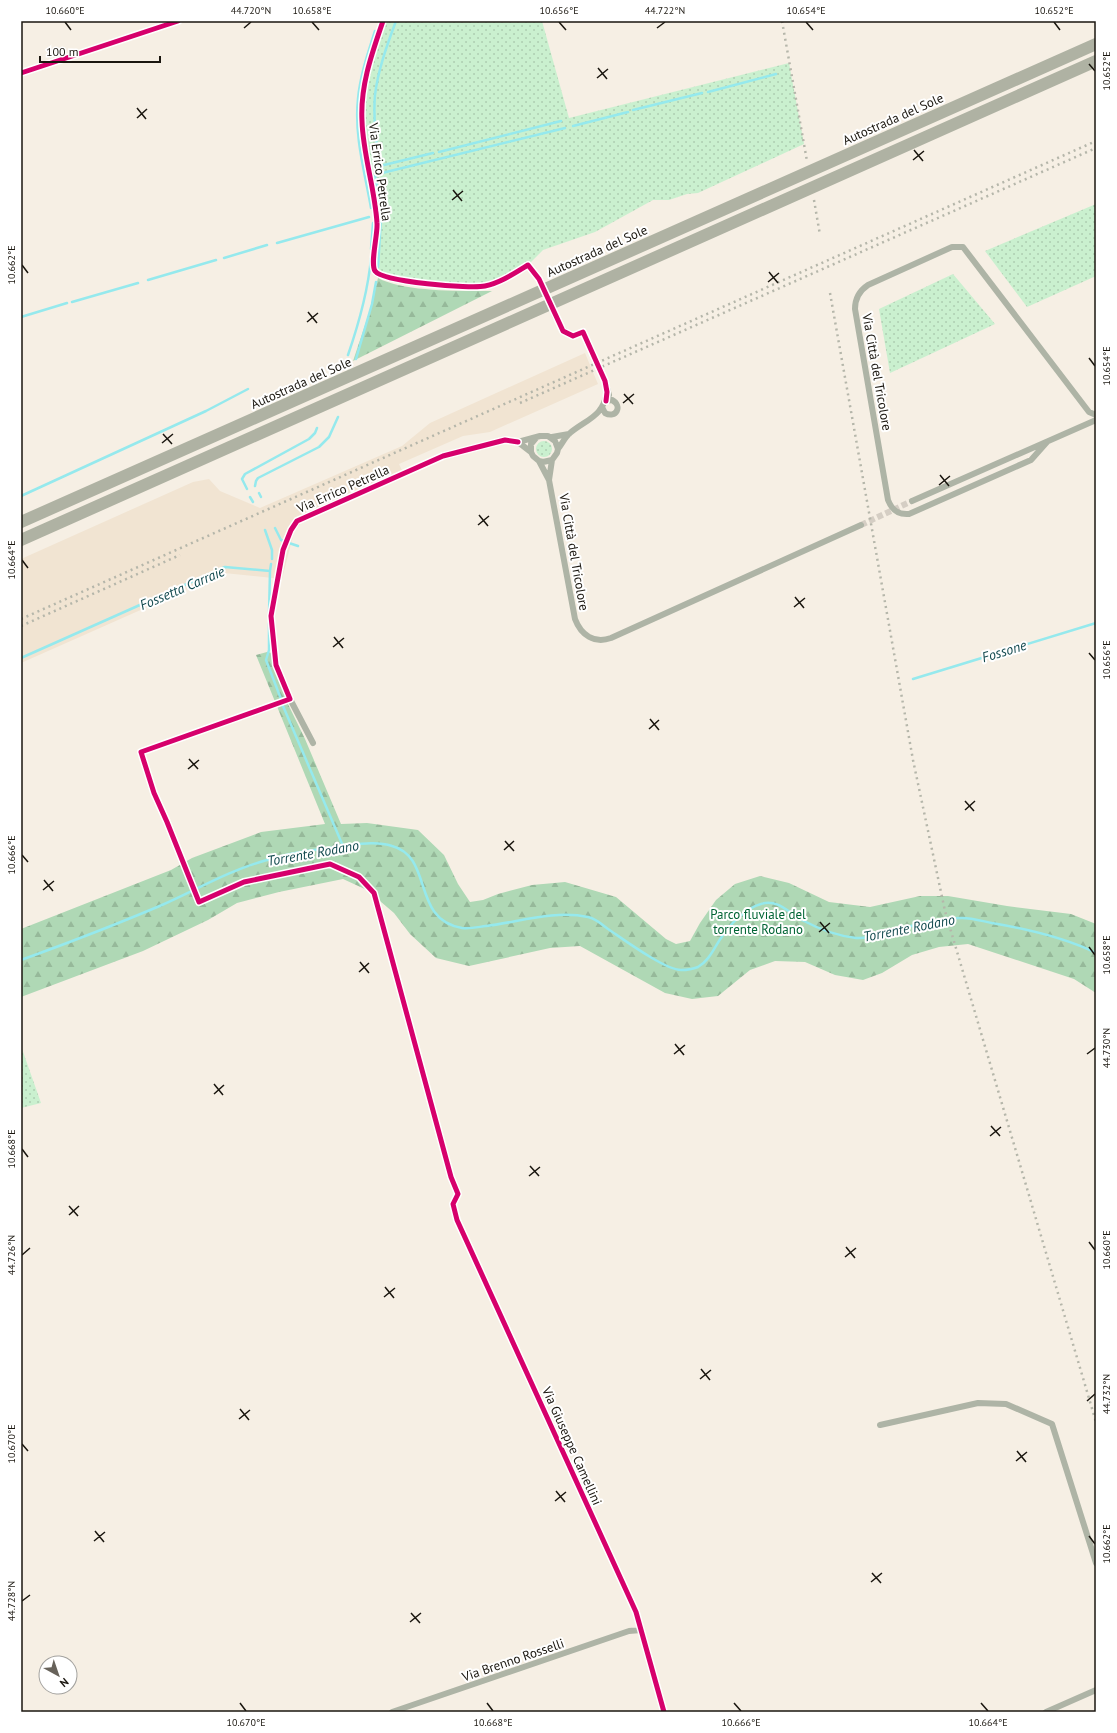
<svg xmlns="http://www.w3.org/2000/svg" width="1117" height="1733" font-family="'PT Sans',sans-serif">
  <defs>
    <pattern id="grass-dots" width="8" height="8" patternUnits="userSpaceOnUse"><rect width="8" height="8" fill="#caf0cf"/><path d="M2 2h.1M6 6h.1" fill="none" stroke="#adcdb1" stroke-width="1.8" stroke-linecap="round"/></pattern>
    <pattern id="forest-firs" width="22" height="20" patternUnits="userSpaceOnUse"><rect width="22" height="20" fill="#afd8b5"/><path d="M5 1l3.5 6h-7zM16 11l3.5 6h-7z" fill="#96b99a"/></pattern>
  </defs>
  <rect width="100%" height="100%" fill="#f6efe4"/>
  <path fill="#f1e4d2" d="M585 353 598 384 490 432 463 436 399 464 405 477 303 521 298 526 294 532 282 579 224 573 21 663V559L193 482 209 479 220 491 260 508 402 446 430 423Z"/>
  <path fill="url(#grass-dots)" d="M383 21H542L569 118 789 63 804 144 698 193 687 194 669 200H653L595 232 543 250 528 265 483 286 401 280 374 269 377 228 362 122 370 62Z
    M1096 204V276L1027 307 985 251Z
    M953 274 995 324 890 373 879 309Z
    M536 449a8 8 0 1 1 16 0a8 8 0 1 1-16 0Z
    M21 1046 41 1103 21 1108Z"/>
  <path fill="url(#forest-firs)" d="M378 278C404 292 461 291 492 291L353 361 369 313Z
    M267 652 272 653 287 702 305 739 341 824 367 823 418 830 444 855 458 884 470 902 483 900 498 894 532 885 565 882 616 897 666 939 676 944 690 941 700 923 716 900 735 884 760 876 789 883 829 902 870 907 920 896H948L1007 906 1071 914 1096 924V993L1074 979 968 944 939 947 912 955 882 973 863 980 835 975 805 962 775 961 750 970 718 996 692 999 665 993 580 946 550 948 469 966 436 958 410 934 394 913 367 890 343 879 279 892 237 903 208 920 143 951 21 997V929L171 870 192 858 261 832 325 824 256 655Z"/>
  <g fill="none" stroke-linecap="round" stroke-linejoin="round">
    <path stroke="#95e9ed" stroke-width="2.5" d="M396 21C387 45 378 70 375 95 373 118 376 143 380 166L433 153
      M708 92 776 74
      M633 110 702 93
      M573 126 628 112
      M439 152 561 121
      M382 173 565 128
      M375 174 381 218 378 267
      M371 208C365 173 354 136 358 99 360 76 368 53 375 31
      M277 243 369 217
      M371 249 373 223
      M224 258 267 245
      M148 280 216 260
      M72 302 138 283
      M21 317 67 303
      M348 355C359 323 368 292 371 258
      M356 359 372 304 376 282
      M255 486 256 481 258 478 319 447 329 437 338 417
      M247 489 242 479 245 474 309 439 315 433 317 428
      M259 493 261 497
      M21 496 206 411 248 389
      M250 497 253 502
      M275 528 281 540 284 541
      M265 530 272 550V559
      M289 543 298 546
      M270 571 271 564
      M269 623V650L266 660 281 699
      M21 658 225 567 270 571 269 614
      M913 679 1096 623
      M283 706 343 846
      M21 960C68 943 115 925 162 905 196 890 230 870 267 860 292 852 319 849 344 846 360 844 377 841 392 846 434 857 411 920 462 928 470 929 478 927 486 926 519 922 554 910 588 917 597 919 601 924 608 929 623 939 665 970 681 970 687 970 693 969 698 967 709 961 714 948 721 938 729 925 746 908 761 904 778 898 790 914 804 921 819 929 839 936 856 938 880 939 903 927 926 922 937 920 951 918 962 918 972 918 982 921 992 923 1027 929 1064 937 1096 953"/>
    <path stroke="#d5cec4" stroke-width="6" stroke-dasharray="6 3" stroke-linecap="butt" d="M539 279 555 316
      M592 350 605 381
      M861 525 912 501"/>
    <path stroke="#aeb4a6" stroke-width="6" d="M383 21C372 53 360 86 362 121 363 155 375 189 377 223 378 234 370 263 375 271 383 282 470 289 485 286 500 283 515 273 528 265L539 279
      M21 73 178 21
      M555 316C562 328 568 342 583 332L592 350
      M605 381 609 395
      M602 407 605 413C616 419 623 406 612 400L606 401
      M552 437 569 434
      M518 442 531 452
      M1047 442 1031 460 909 514C898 515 892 510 888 500L855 309C855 298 859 291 868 285L952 247H963L1089 412 1096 415
      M558 449C562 444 565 437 570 433 587 419 603 417 607 392
      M552 460 549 480 575 619C581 635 594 644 611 638L861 525
      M539 461 549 480
      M912 501 1096 420
      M313 743 290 699 276 665 271 616 283 550 291 530 300 519 443 456 505 440 518 442 540 436H548L555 441 558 449 557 453 552 460 543 462 539 461 533 456 531 452V444L536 438
      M141 752 290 699
      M458 1194 453 1204 457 1220 636 1612 664 1712
      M880 1425 978 1403 1006 1404 1052 1424 1096 1563
      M392 1712 629 1631 641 1630
      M1046 1712 1096 1690"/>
    <path stroke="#afb2a3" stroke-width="12" d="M21 522 1096 44
      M21 540 1096 61"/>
    <path stroke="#b5b6aa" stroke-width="2.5" stroke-dasharray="2 4" stroke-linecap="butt" d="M782 21 807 161
      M814 200 820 235
      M830 293 913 760 945 911 1096 1422
      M520 403 1096 148
      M21 619 1096 141
      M21 626 180 555"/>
    <g stroke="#fff" stroke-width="8">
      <path id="cycleway" d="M383 21C372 53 360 86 362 121 363 155 375 189 377 223 378 234 370 263 375 271 383 282 470 289 485 286 500 283 515 273 528 265L539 279 563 331 573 336 583 332 605 381 607 392 606 401
        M21 73 178 21
        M518 442 505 440 443 456 297 521 291 530 283 550 271 616 276 665 290 699 141 752 154 793 167 822 199 902 244 882 330 864 359 877 374 893 451 1177 458 1194 453 1204 457 1220 636 1612 664 1712"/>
    </g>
    <use href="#cycleway" stroke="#d6006c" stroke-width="5"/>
  </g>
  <path fill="none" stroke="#1a160f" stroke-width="1.5" d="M65 22 71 30M312 22 319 30M559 22 566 30M806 22 813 30M1054 22 1060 30M244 28 251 22M657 28 665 22M1089 64 1095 71M598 68 607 79M597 78 608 69M137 108 146 119M137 118 147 109M914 150 923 161M913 160 924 151M453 190 462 201M452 200 463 191M22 265 28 273M769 272 778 283M768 282 779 273M308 312 317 323M307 322 318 313M1089 358 1095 366M624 394 633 404M623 403 634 394M163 434 172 444M162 443 173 434M940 475 949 486M939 485 950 476M479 515 488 526M478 525 489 516M22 560 28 568M795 597 804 608M794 607 805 598M334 637 343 648M333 647 344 638M1089 653 1095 660M650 719 659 730M649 729 659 720M189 759 198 769M188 769 199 760M965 801 974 811M965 810 975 801M505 841 514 851M504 850 514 841M22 855 28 862M44 880 53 891M43 890 54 881M820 922 829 933M819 932 830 923M1089 947 1095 955M360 962 369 973M359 972 369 963M675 1044 684 1055M674 1054 685 1045M1087 1054 1095 1048M214 1084 223 1095M214 1094 224 1085M991 1126 1000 1136M990 1136 1001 1127M22 1149 28 1157M530 1166 539 1176M529 1176 540 1167M69 1206 78 1216M69 1215 79 1206M1089 1242 1095 1250M846 1247 855 1258M22 1255 30 1248M845 1257 856 1248M385 1287 394 1298M384 1297 395 1288M701 1369 710 1380M700 1379 711 1370M1087 1401 1095 1394M240 1409 249 1420M239 1419 250 1410M22 1444 28 1451M1017 1451 1026 1462M1016 1461 1027 1452M556 1491 565 1502M555 1501 566 1492M95 1531 104 1542M1089 1536 1095 1544M94 1541 105 1532M872 1573 881 1583M871 1582 882 1573M22 1601 30 1595M411 1613 420 1623M410 1622 421 1613M240 1703 246 1711M487 1703 493 1711M734 1703 741 1711M981 1703 988 1711"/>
  <g text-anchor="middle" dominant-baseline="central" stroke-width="4" stroke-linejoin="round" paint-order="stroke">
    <g font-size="13" fill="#1a160f" stroke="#fff">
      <text transform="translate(893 119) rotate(-24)">Autostrada del Sole</text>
      <text transform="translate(380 172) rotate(82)">Via Errico Petrella</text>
      <text transform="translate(597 251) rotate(-24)">Autostrada del Sole</text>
      <text transform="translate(877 372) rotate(80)">Via Città del Tricolore</text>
      <text transform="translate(301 383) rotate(-24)">Autostrada del Sole</text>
      <text transform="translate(343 489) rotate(-24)">Via Errico Petrella</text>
      <text transform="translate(574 552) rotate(80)">Via Città del Tricolore</text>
      <text transform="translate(572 1446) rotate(66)">Via Giuseppe Camellini</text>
      <text transform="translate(513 1660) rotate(-19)">Via Brenno Rosselli</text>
    </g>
    <g font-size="13" fill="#006434" stroke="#fff">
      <text x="758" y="914">Parco fluviale del<tspan x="758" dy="15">torrente Rodano</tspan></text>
    </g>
    <g font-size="14" font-style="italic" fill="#144b50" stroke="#fff">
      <text transform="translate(182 588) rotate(-23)">Fossetta Carraie</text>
      <text transform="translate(1004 651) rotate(-17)">Fossone</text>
      <text transform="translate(313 853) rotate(-10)">Torrente Rodano</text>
      <text transform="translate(909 928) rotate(-11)">Torrente Rodano</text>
    </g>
  </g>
  <rect width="1117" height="1733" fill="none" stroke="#ffffff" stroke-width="44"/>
  <g transform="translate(58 1675) rotate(140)"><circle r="19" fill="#ffffff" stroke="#a3a29f"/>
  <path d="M0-3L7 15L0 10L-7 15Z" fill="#67625a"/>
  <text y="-6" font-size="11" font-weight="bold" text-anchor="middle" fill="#1a160f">N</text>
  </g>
  <path d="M40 56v6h120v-6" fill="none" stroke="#1a160f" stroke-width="2"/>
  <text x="46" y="56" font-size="12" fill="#1a160f" stroke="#ffffff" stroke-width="3" paint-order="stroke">100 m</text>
  <rect x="22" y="22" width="1073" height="1689" fill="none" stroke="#1a160f" stroke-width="1.5"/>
  <g font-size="10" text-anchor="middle" fill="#1a160f">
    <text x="65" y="14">10.660°E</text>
    <text x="251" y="14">44.720°N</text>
    <text x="312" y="14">10.658°E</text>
    <text x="559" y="14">10.656°E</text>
    <text x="665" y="14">44.722°N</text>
    <text x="806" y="14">10.654°E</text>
    <text x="1054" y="14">10.652°E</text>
    <text transform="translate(1106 71) rotate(-90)" y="4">10.652°E</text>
    <text transform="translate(11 265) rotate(-90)" y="4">10.662°E</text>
    <text transform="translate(1106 366) rotate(-90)" y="4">10.654°E</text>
    <text transform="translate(11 560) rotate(-90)" y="4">10.664°E</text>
    <text transform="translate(1106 660) rotate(-90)" y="4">10.656°E</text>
    <text transform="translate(11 855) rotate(-90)" y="4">10.666°E</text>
    <text transform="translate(1106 955) rotate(-90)" y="4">10.658°E</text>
    <text transform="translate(1106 1048) rotate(-90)" y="4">44.730°N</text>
    <text transform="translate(11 1149) rotate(-90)" y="4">10.668°E</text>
    <text transform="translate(1106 1250) rotate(-90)" y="4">10.660°E</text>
    <text transform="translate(11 1255) rotate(-90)" y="4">44.726°N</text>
    <text transform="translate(1106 1394) rotate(-90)" y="4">44.732°N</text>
    <text transform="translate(11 1444) rotate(-90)" y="4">10.670°E</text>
    <text transform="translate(1106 1544) rotate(-90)" y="4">10.662°E</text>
    <text transform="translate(11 1601) rotate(-90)" y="4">44.728°N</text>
    <text x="246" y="1726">10.670°E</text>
    <text x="493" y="1726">10.668°E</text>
    <text x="741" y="1726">10.666°E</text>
    <text x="988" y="1726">10.664°E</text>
  </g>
</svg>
